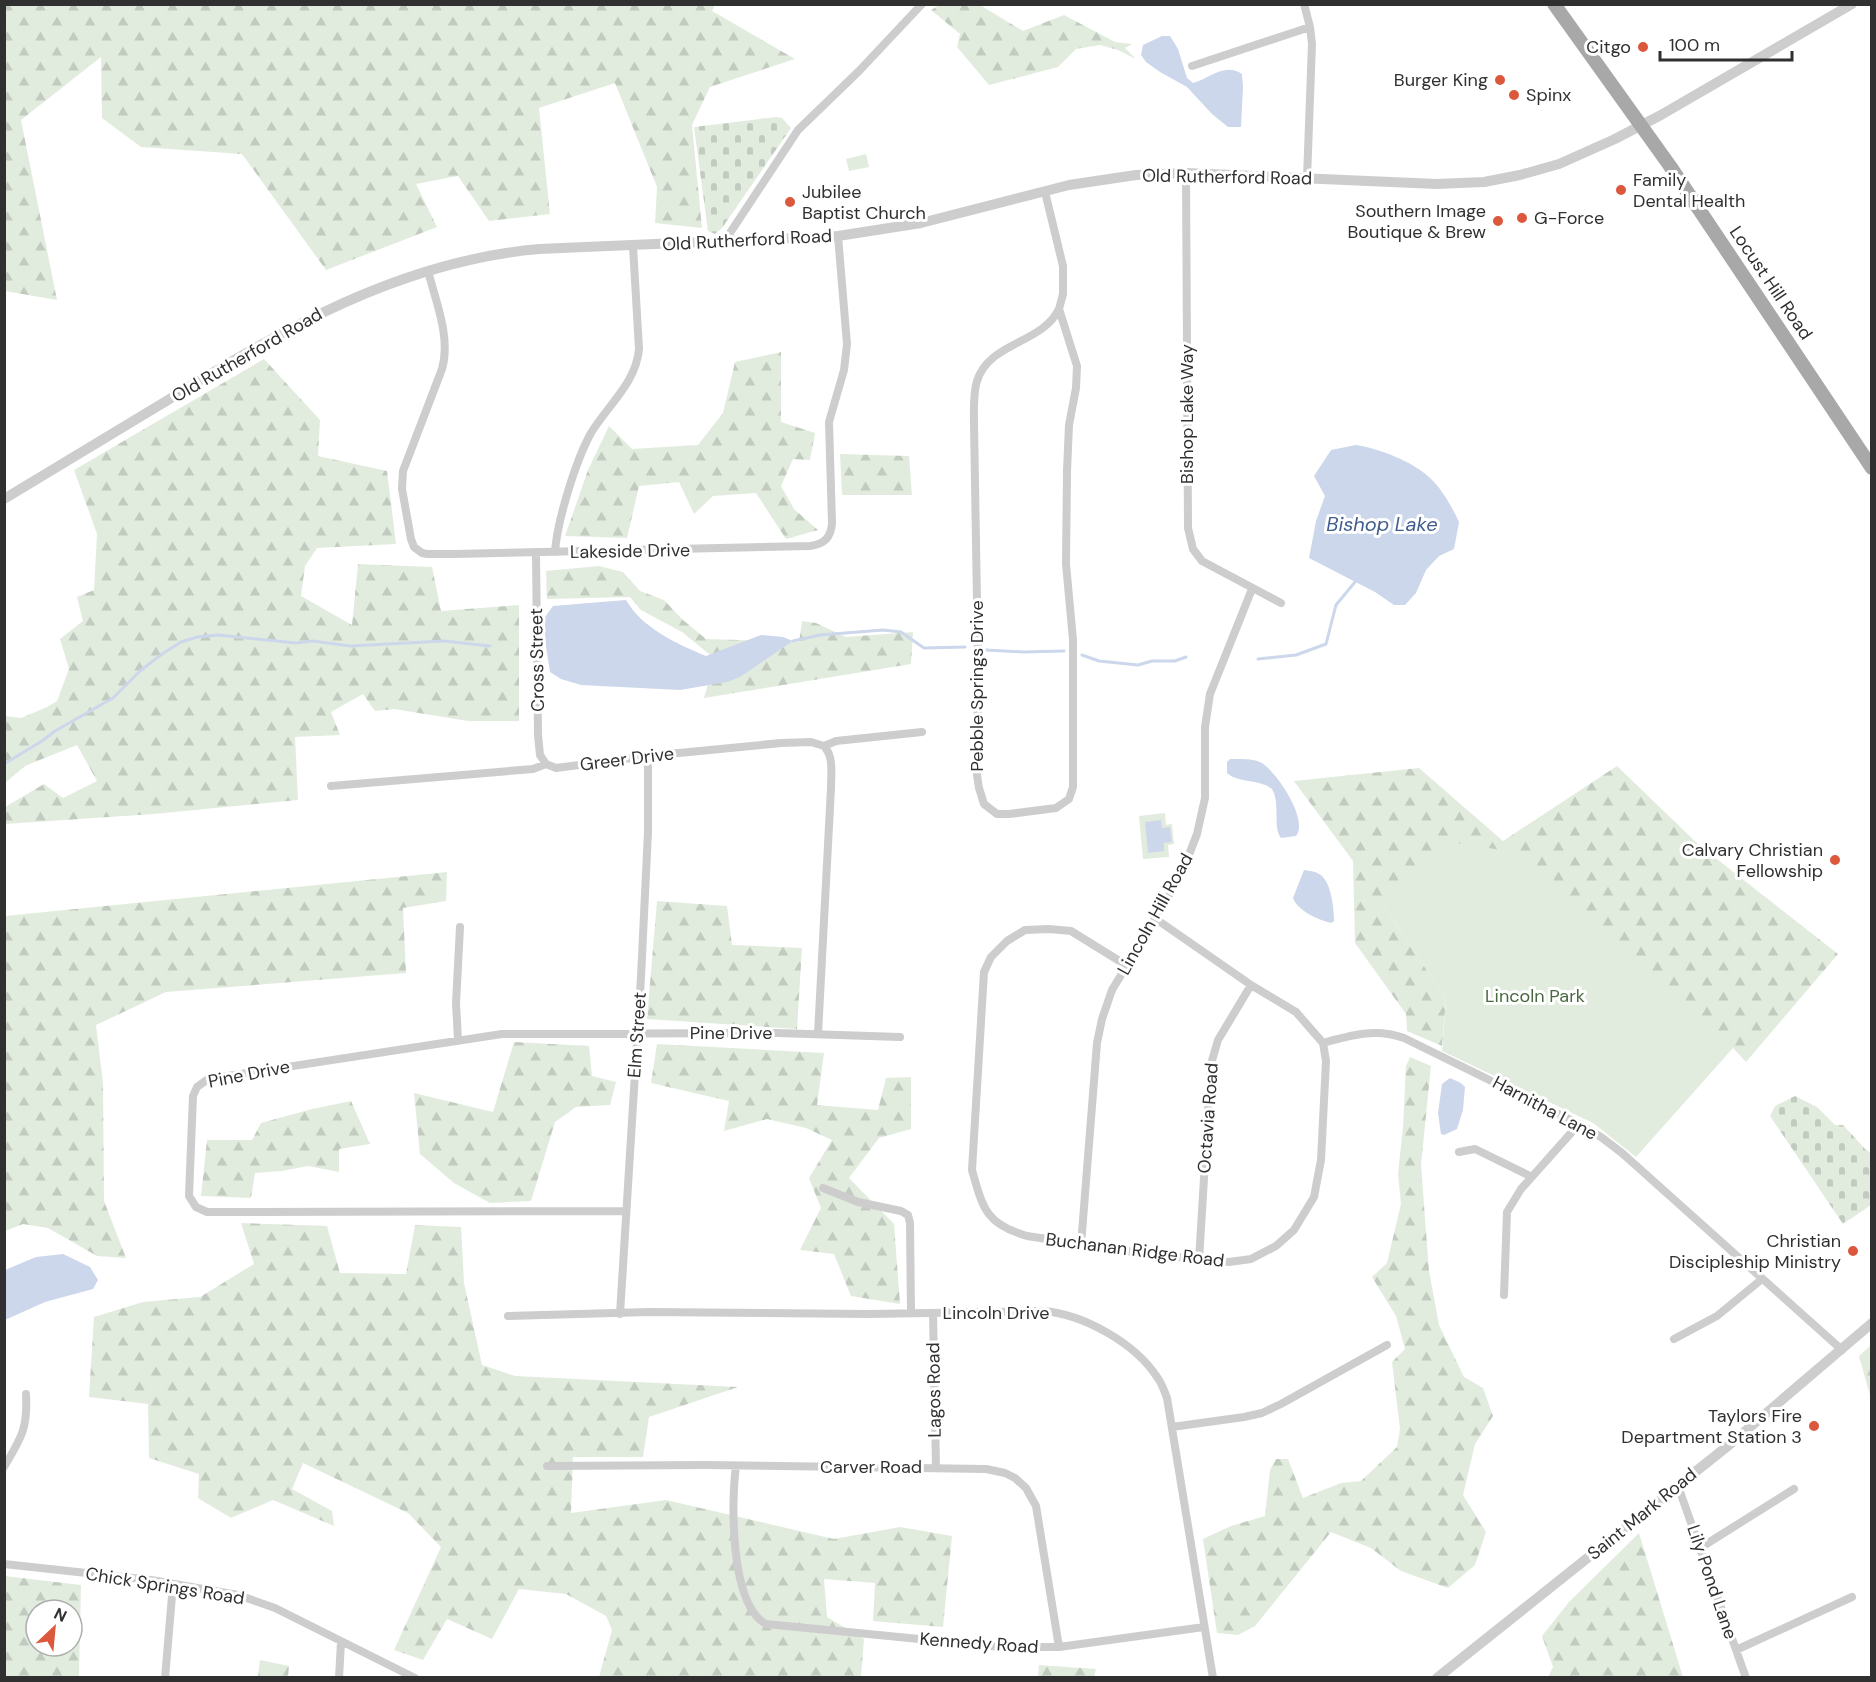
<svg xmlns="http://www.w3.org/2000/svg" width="1876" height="1682" font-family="'DM Sans',sans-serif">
  <defs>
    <pattern id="forest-firs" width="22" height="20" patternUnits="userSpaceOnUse" patternTransform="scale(1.5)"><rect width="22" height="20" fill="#e2ecde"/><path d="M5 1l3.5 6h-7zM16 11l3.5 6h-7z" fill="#c2cbbf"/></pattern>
    <pattern id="cemetery-stones" width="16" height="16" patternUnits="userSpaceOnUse" patternTransform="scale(1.5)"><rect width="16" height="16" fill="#e2ecde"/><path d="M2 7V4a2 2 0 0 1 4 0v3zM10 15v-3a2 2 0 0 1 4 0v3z" fill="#c2cbbf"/></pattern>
  </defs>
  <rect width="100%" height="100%" fill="#fff"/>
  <path fill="url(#forest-firs)" fill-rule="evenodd" d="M941 4 980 5 1023 31 1064 15 1115 42 1132 44 1125 48 1136 59 1118 50 1100 45 1076 49 1058 67 989 85 957 47 960 34 931 10Z
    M4 5H715L712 11 795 59 710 87 692 125 702 228 655 223 657 187 615 83 539 108 550 214 489 221 458 176 416 184 437 227 326 270 242 154 141 147 102 118 101 57 21 120 57 300 5 291Z
    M781 352V422L815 433 810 460 793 459 781 486 794 509 818 530 786 539 756 493 713 496 694 514 679 482 639 486 627 538 565 536 588 470 609 426 632 449 698 445 723 413 735 362Z
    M264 359 320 420 318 456 387 471 396 544 317 548 305 566 301 596 352 625 358 564 432 567 441 611 519 605V721H468L394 709 375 711 363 694 331 712 340 735 295 737 298 800 154 814 5 824V807L44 784 63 798 97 781 77 745 25 766 5 783V716L21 718 47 707 57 701 69 669 60 639 83 621 77 597 94 590 97 534 74 470Z
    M840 454 909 456 912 495H842Z
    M599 566 623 572 640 591 664 600 683 620 706 639 799 642 802 621 816 623 846 637 913 632 911 664 704 698 715 659 682 632 641 610 630 597 547 599 546 571Z
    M1617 766 1699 845 1838 954 1746 1062 1733 1048 1382 903 1446 999 1442 1046 1407 1031 1406 1014 1355 943 1353 861 1294 781 1419 768 1503 841Z
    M447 872 446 901 403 908 406 973 166 992 96 1025 103 1083 104 1201 126 1258 97 1256 48 1228 23 1224 5 1231V916Z
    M657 901 727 906 732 945 802 948 797 1029 647 1019Z
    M514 1042 589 1046 592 1076 616 1082 610 1105 576 1107 555 1122 531 1201 490 1203 454 1183 420 1154 414 1093 493 1112Z
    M657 1044 824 1053 817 1105 878 1110 886 1078 911 1077V1129L879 1138 849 1178 894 1224 900 1304 851 1296 834 1254 800 1250 821 1208 809 1178 832 1140 806 1128 767 1119 724 1131 729 1101 651 1083Z
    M1410 1057 1431 1066 1421 1165 1429 1271 1439 1325 1464 1377 1483 1388 1493 1416 1475 1444 1463 1495 1486 1532 1475 1565 1448 1588 1401 1571 1371 1548 1331 1532 1255 1626 1238 1635 1217 1633 1203 1539 1231 1526 1265 1516 1270 1470 1276 1459H1288L1303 1498 1341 1483 1361 1481 1397 1447 1400 1429 1392 1362 1405 1349 1396 1316 1372 1277 1387 1263 1401 1204 1398 1174 1403 1127 1406 1066Z
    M351 1101 370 1144 339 1149V1172L308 1166 282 1171 255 1173 251 1198 201 1196 207 1140H252L261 1123 312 1109Z
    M241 1223 327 1226 340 1273 406 1274 415 1225 461 1227 464 1283 482 1365 515 1376 738 1387 649 1417 643 1457H573L571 1513 666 1500 834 1539 900 1527 952 1536 943 1627 873 1621 875 1583 824 1579 827 1617 864 1639 861 1677H599L612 1630 606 1616 566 1594 519 1589 492 1639 447 1619 423 1660 394 1650 441 1547 408 1513 303 1463 292 1489 332 1511 334 1526 273 1500 231 1518 198 1498 199 1474 149 1458 148 1404 89 1397 94 1317 143 1302 200 1297 254 1264Z
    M1871 1345V1399L1859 1356Z
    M1639 1533 1683 1677H1548L1553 1667 1542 1636 1569 1602Z
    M5 1576 81 1585 79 1677H5ZM36 1610H72V1646H36Z
    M260 1660 289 1666 288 1677H258Z
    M1039 1665 1096 1669 1094 1677H1038Z"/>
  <path fill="url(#cemetery-stones)" d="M776 117 782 118 791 128 722 228 715 234 708 231 694 127Z
    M1795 1096 1817 1107 1835 1125H1843L1866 1150 1871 1153V1205L1843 1224 1770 1116 1775 1106Z"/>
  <path fill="#e2ecde" d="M866 154 869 167 849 171 846 159Z
    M1165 813 1166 825 1172 824 1174 844 1168 845 1169 857 1143 859 1139 816Z
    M1456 843 1501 850 1733 1048 1636 1157 1593 1123 1442 1051 1446 999 1382 903Z"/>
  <path fill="#ccd7eb" d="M1162 36H1170L1178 49 1187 78 1193 83C1210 78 1225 62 1242 74L1243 87 1241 127H1228L1212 114 1187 87 1160 72 1146 62 1141 55 1143 45Z
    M1356 445C1380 449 1412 461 1430 478 1442 489 1452 507 1459 522L1454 549 1439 556 1426 570 1416 593 1405 605H1394L1375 592 1309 558 1316 521 1325 496 1314 476 1331 450Z
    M626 600C642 628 677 644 706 656L761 635 783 637 793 641 740 677 727 682 680 690 581 685 561 679 550 672 545 640V617L553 606Z
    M1230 759C1239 759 1254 758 1262 763 1277 773 1309 820 1296 836L1281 838C1272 827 1281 804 1272 789 1258 778 1239 784 1227 773V762Z
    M1161 820 1162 828 1170 827 1172 842 1164 843V851L1148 853 1145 822Z
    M1304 870C1309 871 1315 871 1319 874 1331 880 1334 908 1334 921L1331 923C1318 920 1297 910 1293 898Z
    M1450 1078 1461 1083 1465 1087 1463 1110 1457 1129 1444 1135 1441 1134 1438 1113 1442 1084Z
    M63 1254 90 1267 98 1280 93 1289 45 1302 5 1320V1270L36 1257Z"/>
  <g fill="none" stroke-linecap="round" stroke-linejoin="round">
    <path stroke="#ccd7eb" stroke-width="3" d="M793 641 820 635 883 630 901 632 924 648 965 647
      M986 650 1023 652 1064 651
      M1082 655 1099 661 1138 665 1152 661H1175L1186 657
      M1258 659 1296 655 1326 644 1336 605 1355 582
      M4 764 42 741 55 731 113 698 140 671 162 654 181 642 197 637 218 635 296 643 313 641 350 646 444 641 490 646"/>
    <path stroke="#cdcdcd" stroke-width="8" d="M1304 4 1310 27 1312 44 1307 178
      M1192 66 1310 27
      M1186 173 1188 528 1193 549 1202 561 1281 603
      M1045 192 1063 266V294L1059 309 1077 366 1076 388 1069 425 1067 471 1066 564 1073 640V787L1069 799 1056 808 1009 814H997L984 804 979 788 977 775 978 662 974 423C974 409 973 394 977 381 989 342 1042 344 1059 309
      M724 242 798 130 859 71 922 4
      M428 271C436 302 451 338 442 369L403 471 402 489 411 539 414 547 422 553 427 554H455L810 546C824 544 831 538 832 523L829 422 844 370 847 344 838 236
      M555 552C557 521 576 460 591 433 608 405 636 383 639 349L633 246
      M536 553 538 735 540 755 546 764
      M331 786 533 769 546 764 556 768 648 756 781 743 811 742 824 746 836 741 922 732
      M1126 965 1071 931 1049 929 1025 930 1007 941 991 957 984 972 972 1170C983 1209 986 1224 1027 1236L1146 1254 1229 1262 1251 1259 1276 1246 1294 1230 1314 1197 1321 1160 1326 1061 1323 1043 1296 1012 1251 985 1156 919
      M818 1034 831 788C831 773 834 757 824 746
      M458 1040 456 1003 460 927
      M1323 1043C1351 1035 1376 1028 1404 1038L1579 1124 1601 1137 1622 1153 1842 1350
      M1459 1152 1475 1149 1532 1177
      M823 1188 858 1202 901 1211 908 1215 910 1223 911 1313
      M625 1211 207 1212 196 1207 189 1196 193 1096 197 1087 208 1079 502 1034 777 1033 900 1037
      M1081 1245 1097 1043 1102 1019 1112 990 1174 887 1187 860 1197 834 1205 798V727L1210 694 1252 589
      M1199 1260 1211 1064 1218 1040 1251 985
      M1504 1295 1507 1212 1521 1189 1579 1124
      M933 1313 936 1467
      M620 1314 641 977 648 832V756
      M508 1316 649 1312 869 1314 1043 1311C1083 1314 1135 1343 1157 1377 1162 1383 1164 1391 1167 1398L1213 1678
      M1674 1339 1717 1316 1762 1279
      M1172 1427 1244 1417 1262 1413 1281 1404 1387 1345
      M547 1466 705 1465 986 1469 1005 1473 1015 1478 1026 1488 1036 1506 1059 1647
      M736 1466C731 1502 730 1605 766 1624L1001 1647H1059L1204 1627
      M4 1467C21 1438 28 1429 26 1394
      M1678 1486 1746 1678
      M1700 1548 1794 1489
      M4 1564 151 1580 238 1595 275 1608 415 1678
      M1736 1650 1852 1597
      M165 1678 173 1584
      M339 1678 341 1642"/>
    <path stroke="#cdcdcd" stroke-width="10" d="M4 499C59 466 113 433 168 400 283 329 401 261 539 249L838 236 921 223 1069 185 1136 175 1186 173 1437 184 1484 182 1520 175 1559 164 1615 139 1661 115 1852 4
      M1437 1678 1729 1445 1872 1323"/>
    <path stroke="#a8a8a8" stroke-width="14" d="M1554 4 1670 166 1872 468"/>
  </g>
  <g fill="#dc583c" stroke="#fff" stroke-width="2">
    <circle cx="1643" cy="47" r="6"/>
    <circle cx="1500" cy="80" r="6"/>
    <circle cx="1514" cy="95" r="6"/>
    <circle cx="1621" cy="190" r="6"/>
    <circle cx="790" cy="202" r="6"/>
    <circle cx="1522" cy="218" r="6"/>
    <circle cx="1498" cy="221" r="6"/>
    <circle cx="1835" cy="860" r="6"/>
    <circle cx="1853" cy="1251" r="6"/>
    <circle cx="1814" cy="1426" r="6"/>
  </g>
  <g text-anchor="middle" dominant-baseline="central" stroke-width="6" stroke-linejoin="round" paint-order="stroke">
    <g font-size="18" fill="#303030" stroke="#fff" text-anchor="end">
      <text x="1631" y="47">Citgo</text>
      <text x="1488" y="80">Burger King</text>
      <text x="1526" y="95" text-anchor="start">Spinx</text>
      <text x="1633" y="180" text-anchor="start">Family<tspan x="1633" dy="21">Dental Health</tspan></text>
      <text x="802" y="192" text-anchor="start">Jubilee<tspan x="802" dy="21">Baptist Church</tspan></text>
      <text x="1486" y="211">Southern Image<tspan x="1486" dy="21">Boutique &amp; Brew</tspan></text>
      <text x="1534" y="218" text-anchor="start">G-Force</text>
      <text x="1823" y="850">Calvary Christian<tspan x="1823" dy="21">Fellowship</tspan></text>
      <text x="1841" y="1241">Christian<tspan x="1841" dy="21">Discipleship Ministry</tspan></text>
      <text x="1802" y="1416">Taylors Fire<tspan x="1802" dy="21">Department Station 3</tspan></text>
    </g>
    <g font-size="18" fill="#303030" stroke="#fff">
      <text transform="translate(1227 177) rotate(1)">Old Rutherford Road</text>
      <text transform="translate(747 240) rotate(-3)">Old Rutherford Road</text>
      <text transform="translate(1771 283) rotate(56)">Locust Hill Road</text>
      <text transform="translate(247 355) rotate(-30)">Old Rutherford Road</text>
      <text transform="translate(1187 414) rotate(-90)">Bishop Lake Way</text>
      <text transform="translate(630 551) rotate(-1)">Lakeside Drive</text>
      <text transform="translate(537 660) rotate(-91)">Cross Street</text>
      <text transform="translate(977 686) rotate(-90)">Pebble Springs Drive</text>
      <text transform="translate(627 759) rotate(-7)">Greer Drive</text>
      <text transform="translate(1155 914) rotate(-61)">Lincoln Hill Road</text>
      <text x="731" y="1033">Pine Drive</text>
      <text transform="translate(637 1035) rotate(-86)">Elm Street</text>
      <text transform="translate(249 1074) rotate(-11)">Pine Drive</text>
      <text transform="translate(1545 1108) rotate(28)">Harnitha Lane</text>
      <text transform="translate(1208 1118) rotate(-86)">Octavia Road</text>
      <text transform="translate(1135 1250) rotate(7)">Buchanan Ridge Road</text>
      <text x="996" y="1313">Lincoln Drive</text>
      <text transform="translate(934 1390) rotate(-91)">Lagos Road</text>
      <text x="871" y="1467">Carver Road</text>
      <text transform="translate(1642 1514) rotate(-39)">Saint Mark Road</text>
      <text transform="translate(1712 1582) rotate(71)">Lily Pond Lane</text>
      <text transform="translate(165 1586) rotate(9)">Chick Springs Road</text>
      <text transform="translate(979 1643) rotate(4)">Kennedy Road</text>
    </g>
    <g font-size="18" fill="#48693f" stroke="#fff">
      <text x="1535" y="996">Lincoln Park</text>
    </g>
    <g font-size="20" font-style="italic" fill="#415d8e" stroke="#fff">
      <text x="1382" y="524">Bishop Lake</text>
    </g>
  </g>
  <rect width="1876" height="1682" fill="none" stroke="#303030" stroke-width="12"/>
  <g transform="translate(54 1628) rotate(26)"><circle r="28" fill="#ffffff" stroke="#acacac" stroke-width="1.5"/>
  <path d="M0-4.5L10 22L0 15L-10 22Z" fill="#dc583c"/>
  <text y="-9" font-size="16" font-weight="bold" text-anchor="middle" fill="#303030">N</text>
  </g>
  <path d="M1660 51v9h132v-9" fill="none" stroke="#303030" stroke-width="3"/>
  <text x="1669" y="51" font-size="18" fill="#303030" stroke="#ffffff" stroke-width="4.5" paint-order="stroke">100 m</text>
</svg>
